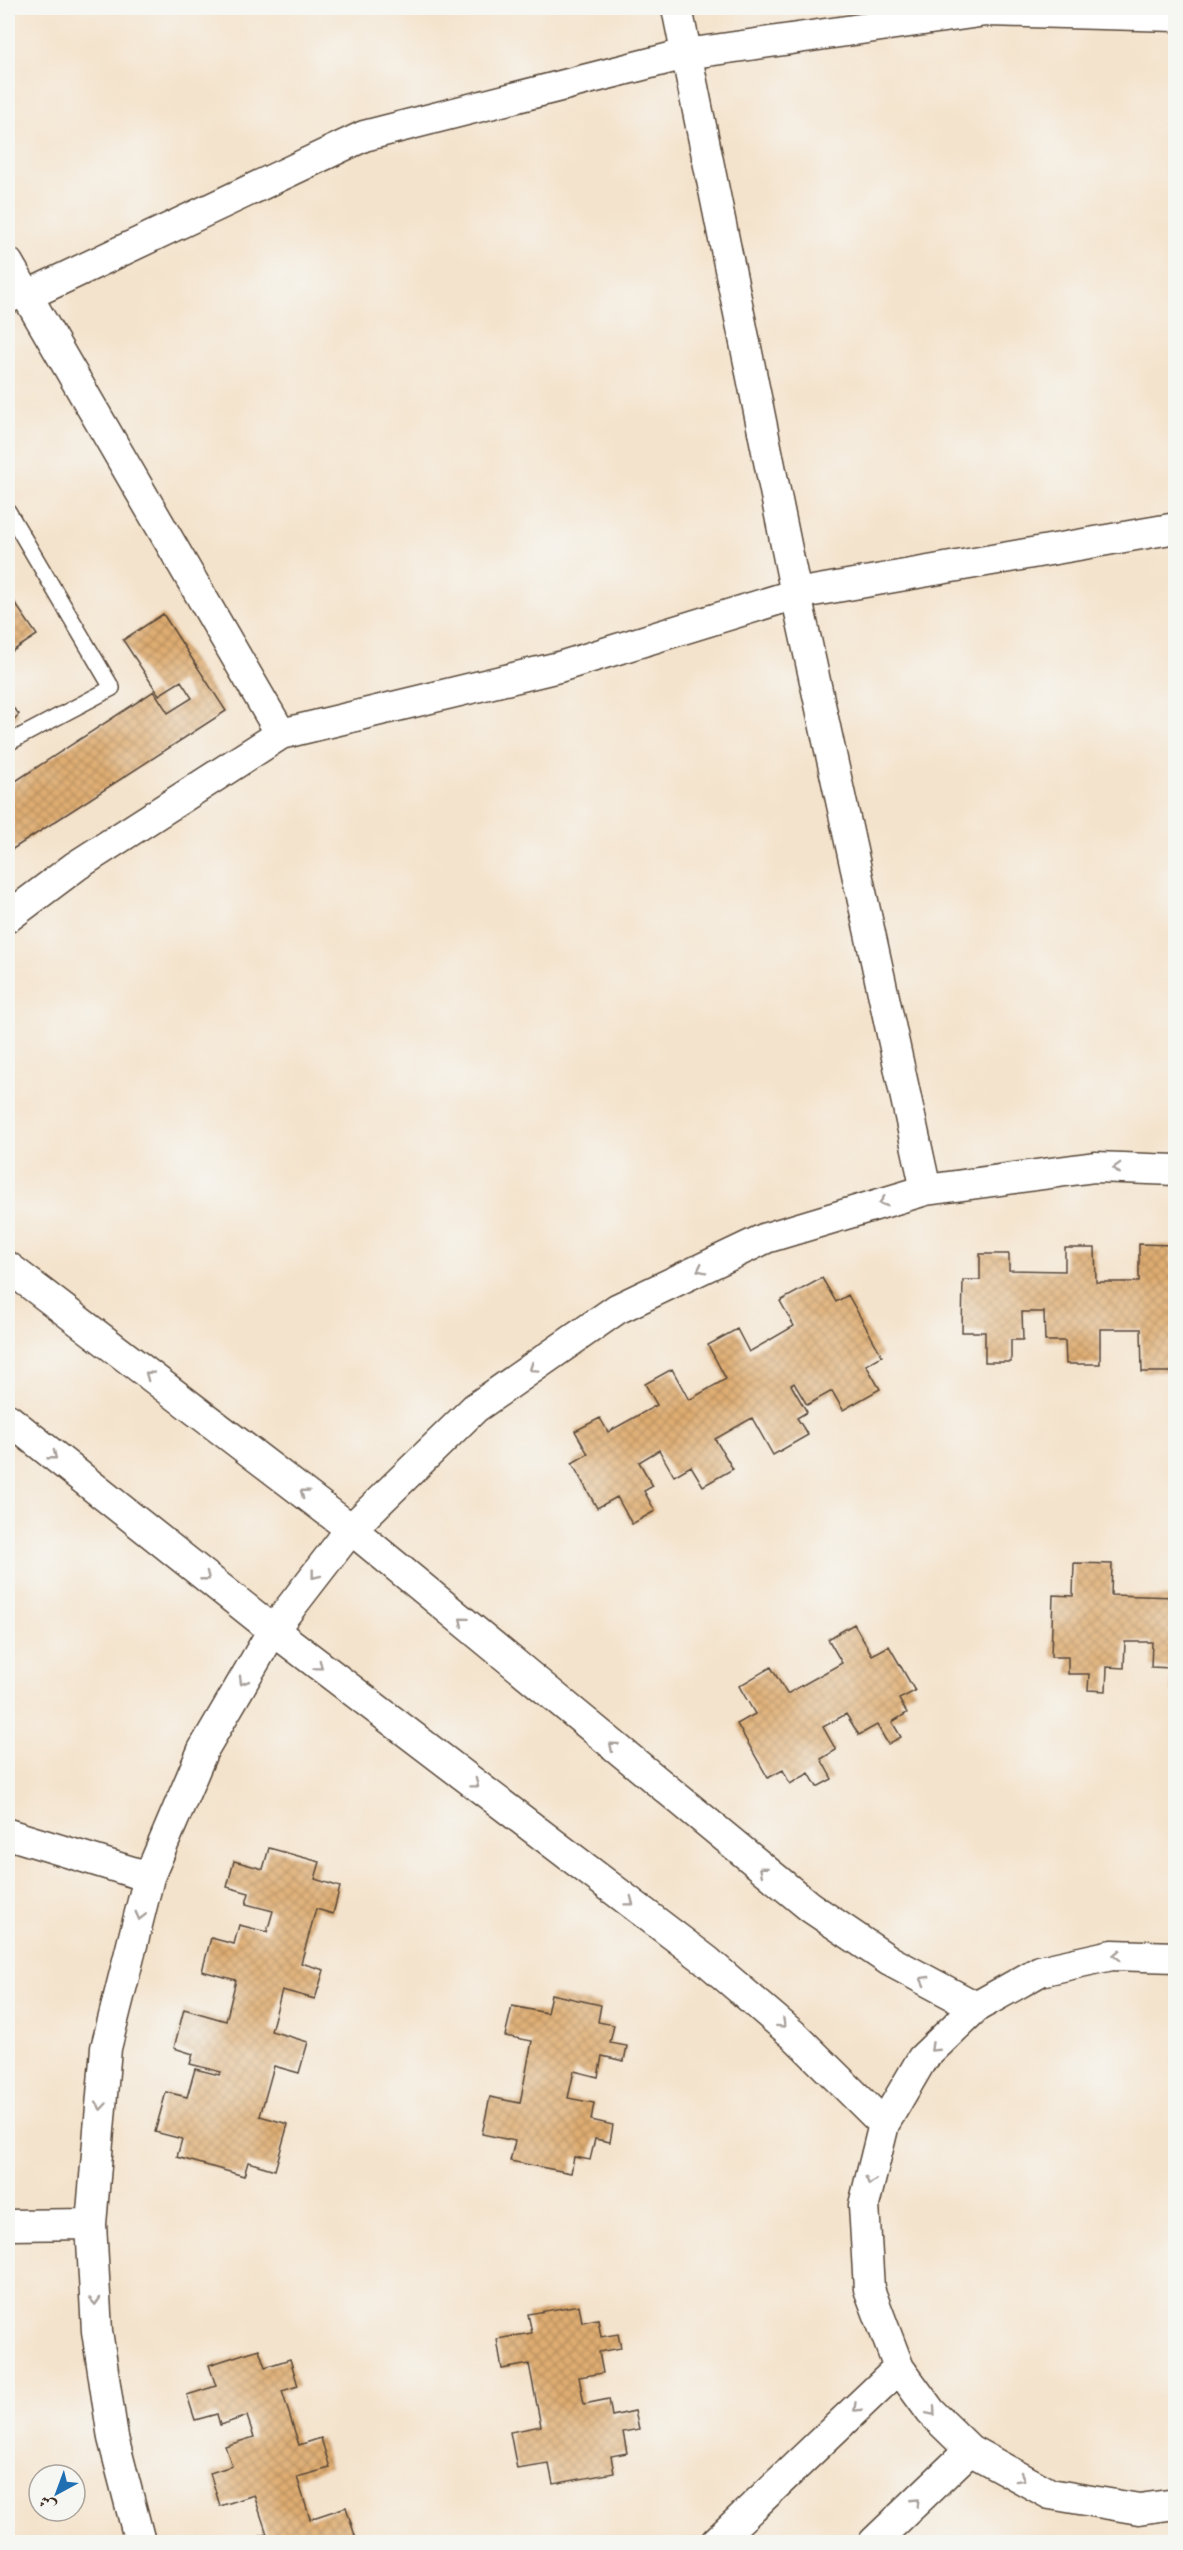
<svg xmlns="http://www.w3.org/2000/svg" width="1183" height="2550" font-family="'Sorts Mill Goudy',Amiri,serif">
  <defs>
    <pattern id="building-cross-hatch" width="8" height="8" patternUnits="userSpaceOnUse" patternTransform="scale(1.5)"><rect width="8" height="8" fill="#dfad72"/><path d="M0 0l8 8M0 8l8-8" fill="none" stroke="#b68d5d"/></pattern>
  </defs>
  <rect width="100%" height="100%" fill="#f6f6f2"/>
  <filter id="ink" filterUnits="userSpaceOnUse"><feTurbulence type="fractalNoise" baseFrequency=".0167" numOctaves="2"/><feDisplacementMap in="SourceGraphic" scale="12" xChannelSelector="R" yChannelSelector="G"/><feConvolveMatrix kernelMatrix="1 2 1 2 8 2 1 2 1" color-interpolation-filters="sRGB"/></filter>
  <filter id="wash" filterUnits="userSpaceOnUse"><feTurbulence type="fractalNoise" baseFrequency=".008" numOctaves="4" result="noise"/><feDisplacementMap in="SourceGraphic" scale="24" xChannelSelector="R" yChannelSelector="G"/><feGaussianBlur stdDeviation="1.35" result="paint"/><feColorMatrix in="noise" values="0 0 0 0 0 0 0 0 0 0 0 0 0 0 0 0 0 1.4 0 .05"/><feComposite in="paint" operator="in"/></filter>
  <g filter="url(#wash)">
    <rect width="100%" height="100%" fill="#f4e3cc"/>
    <g id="blocks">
      <path fill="url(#building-cross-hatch)" d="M8 593 37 635 8 654Z
        M163 614 226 711 8 852V786L154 691 168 713 192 698 181 681 159 695 123 640Z
        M8 703 19 714 8 727Z
        M1139 1244 1172 1245V1270H1176V1372H1142L1141 1329H1100V1364H1066L1065 1341H1045L1044 1312H1022L1023 1340H1011V1362H985V1332H962L963 1280H980V1254H1009V1270L1065 1271V1248H1095L1096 1282H1139Z
        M822 1278 836 1302 848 1295 882 1356 866 1365 880 1389 843 1410 832 1391 807 1405 794 1383 791 1385 807 1412 797 1418 808 1435 773 1455 752 1418 715 1439 733 1469 703 1486 691 1466 674 1476 659 1450 639 1462 653 1486 644 1491 655 1511 632 1524 617 1497 597 1508 572 1463 588 1454 575 1431 600 1418 608 1432 657 1405 645 1384 672 1369 689 1400 726 1379 708 1345 737 1329 749 1352 794 1326 780 1301Z
        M1074 1563 1112 1564 1111 1595 1176 1597V1691H1171L1172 1668 1151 1667 1152 1642H1125L1124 1668 1107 1667 1106 1691 1088 1690 1089 1674H1068V1657H1051L1053 1595 1073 1596Z
        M854 1624 872 1655 889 1646 915 1691 899 1699 907 1713 892 1722 901 1737 888 1744 877 1725 859 1735 846 1714 823 1727 836 1750 821 1759 832 1779 817 1787 809 1773 790 1784 783 1770 768 1778 737 1724 755 1714 739 1686 771 1667 787 1694 842 1663 828 1639Z
        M269 1848 320 1862 315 1879 340 1887 333 1914 316 1909 301 1963 324 1970 315 1999 282 1990 271 2031 308 2042 299 2073 274 2066 260 2116 288 2124 275 2170 248 2162 244 2176 177 2157 182 2139 155 2132 166 2092 187 2097 195 2069 219 2075 221 2072 190 2064 193 2054 174 2048 184 2009 226 2021 236 1980 202 1971 211 1938 234 1944 239 1925 267 1932 273 1911 246 1904 249 1893 227 1887 234 1861 263 1869Z
        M551 1994 601 2005 598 2022 614 2025 610 2043 627 2046 624 2061 602 2056 598 2077 574 2071 568 2098 594 2103 591 2120 613 2125 610 2142 595 2139 590 2160 574 2157 571 2173 510 2161 515 2141 482 2134 490 2097 520 2103 532 2041 505 2036 512 2006 547 2013Z
        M579 2305 582 2322 598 2319 601 2337 618 2334 621 2348 599 2352 603 2373 579 2377 584 2404 609 2399 612 2416 635 2411 639 2429 623 2432 627 2453 611 2456 614 2473 553 2484 549 2464 517 2469 510 2432 541 2426 529 2364 502 2369 497 2339 532 2333 528 2314Z
        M259 2349 265 2367 290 2359 298 2386 282 2391 299 2445 321 2438 330 2468 297 2477 310 2519 346 2507 356 2539 346 2542H243L267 2534 254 2495 220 2506 210 2473 232 2466 225 2446 254 2437 247 2416 220 2425 217 2414 195 2420 187 2395 216 2386 209 2365Z"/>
    </g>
  </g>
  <g filter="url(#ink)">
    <use href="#blocks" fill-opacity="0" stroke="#574638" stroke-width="1.5"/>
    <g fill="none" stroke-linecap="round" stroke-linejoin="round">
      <g stroke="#574638" stroke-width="18">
        <path id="lane" d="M8 307 26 296
          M8 511 112 688 8 743"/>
      </g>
      <g stroke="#574638" stroke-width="33">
        <path id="street" d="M677 8 796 594 926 1190
          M8 263 281 734
          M26 296 364 136 686 54 986 11 1176 16
          M8 917 76 866 281 734 559 667 796 594 1176 528
          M8 1267 351 1529 810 1907 890 1961 976 2007
          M8 1419 273 1630 706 1960 797 2038 884 2124
          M8 1834 149 1877
          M1176 1957 1112 1955 1040 1971 976 2007 922 2059 884 2124 864 2205 869 2289 899 2368 931 2412 970 2450 1050 2494 1139 2509 1176 2504
          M8 2225 91 2224
          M140 2542 113 2438 97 2331 91 2224 106 2048 149 1877 203 1750 273 1630 351 1529 475 1408 617 1309 766 1238 926 1190 1095 1167 1176 1170
          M716 2542 899 2368
          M874 2542 970 2450"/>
      </g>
      <use href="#lane" stroke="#fff" stroke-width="15"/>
      <use href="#street" stroke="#fff" stroke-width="30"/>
    </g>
    <defs><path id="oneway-chevron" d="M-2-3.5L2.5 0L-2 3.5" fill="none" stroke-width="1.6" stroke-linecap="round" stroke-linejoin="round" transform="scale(1.5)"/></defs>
    <g stroke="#a79f9a">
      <use href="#oneway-chevron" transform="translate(1117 1168) rotate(-178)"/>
      <use href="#oneway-chevron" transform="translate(883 1202) rotate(163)"/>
      <use href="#oneway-chevron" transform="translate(701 1269) rotate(154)"/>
      <use href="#oneway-chevron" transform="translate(533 1368) rotate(145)"/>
      <use href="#oneway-chevron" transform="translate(149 1375) rotate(-143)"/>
      <use href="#oneway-chevron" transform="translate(53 1456) rotate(38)"/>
      <use href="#oneway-chevron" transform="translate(304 1493) rotate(-143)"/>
      <use href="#oneway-chevron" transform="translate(315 1575) rotate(128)"/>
      <use href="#oneway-chevron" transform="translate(206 1577) rotate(38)"/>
      <use href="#oneway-chevron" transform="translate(463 1621) rotate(-140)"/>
      <use href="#oneway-chevron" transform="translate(319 1666) rotate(37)"/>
      <use href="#oneway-chevron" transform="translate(243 1681) rotate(120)"/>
      <use href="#oneway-chevron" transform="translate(613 1746) rotate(-140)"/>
      <use href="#oneway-chevron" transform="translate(475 1784) rotate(37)"/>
      <use href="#oneway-chevron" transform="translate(763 1870) rotate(-140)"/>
      <use href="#oneway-chevron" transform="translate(630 1902) rotate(37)"/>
      <use href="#oneway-chevron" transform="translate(140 1916) rotate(104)"/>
      <use href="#oneway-chevron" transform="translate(1117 1955) rotate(178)"/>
      <use href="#oneway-chevron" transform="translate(924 1980) rotate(-151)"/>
      <use href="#oneway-chevron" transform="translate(782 2024) rotate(42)"/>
      <use href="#oneway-chevron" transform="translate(934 2048) rotate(136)"/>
      <use href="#oneway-chevron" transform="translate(101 2106) rotate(95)"/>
      <use href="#oneway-chevron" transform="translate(870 2181) rotate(104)"/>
      <use href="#oneway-chevron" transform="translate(95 2301) rotate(87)"/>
      <use href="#oneway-chevron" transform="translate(857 2408) rotate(136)"/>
      <use href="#oneway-chevron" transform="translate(932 2412) rotate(49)"/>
      <use href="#oneway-chevron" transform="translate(1021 2478) rotate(29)"/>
      <use href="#oneway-chevron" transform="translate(916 2502) rotate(-44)"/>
    </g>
  </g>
  <rect width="1183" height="2550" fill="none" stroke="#f6f6f2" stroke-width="30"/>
  <g transform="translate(57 2493) rotate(221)"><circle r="28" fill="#f6f6f2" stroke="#aba49d" stroke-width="1.5"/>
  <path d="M0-4.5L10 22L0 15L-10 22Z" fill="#1f6fb2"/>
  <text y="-9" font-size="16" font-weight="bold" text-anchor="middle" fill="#3b2a1e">ش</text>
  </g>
</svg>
